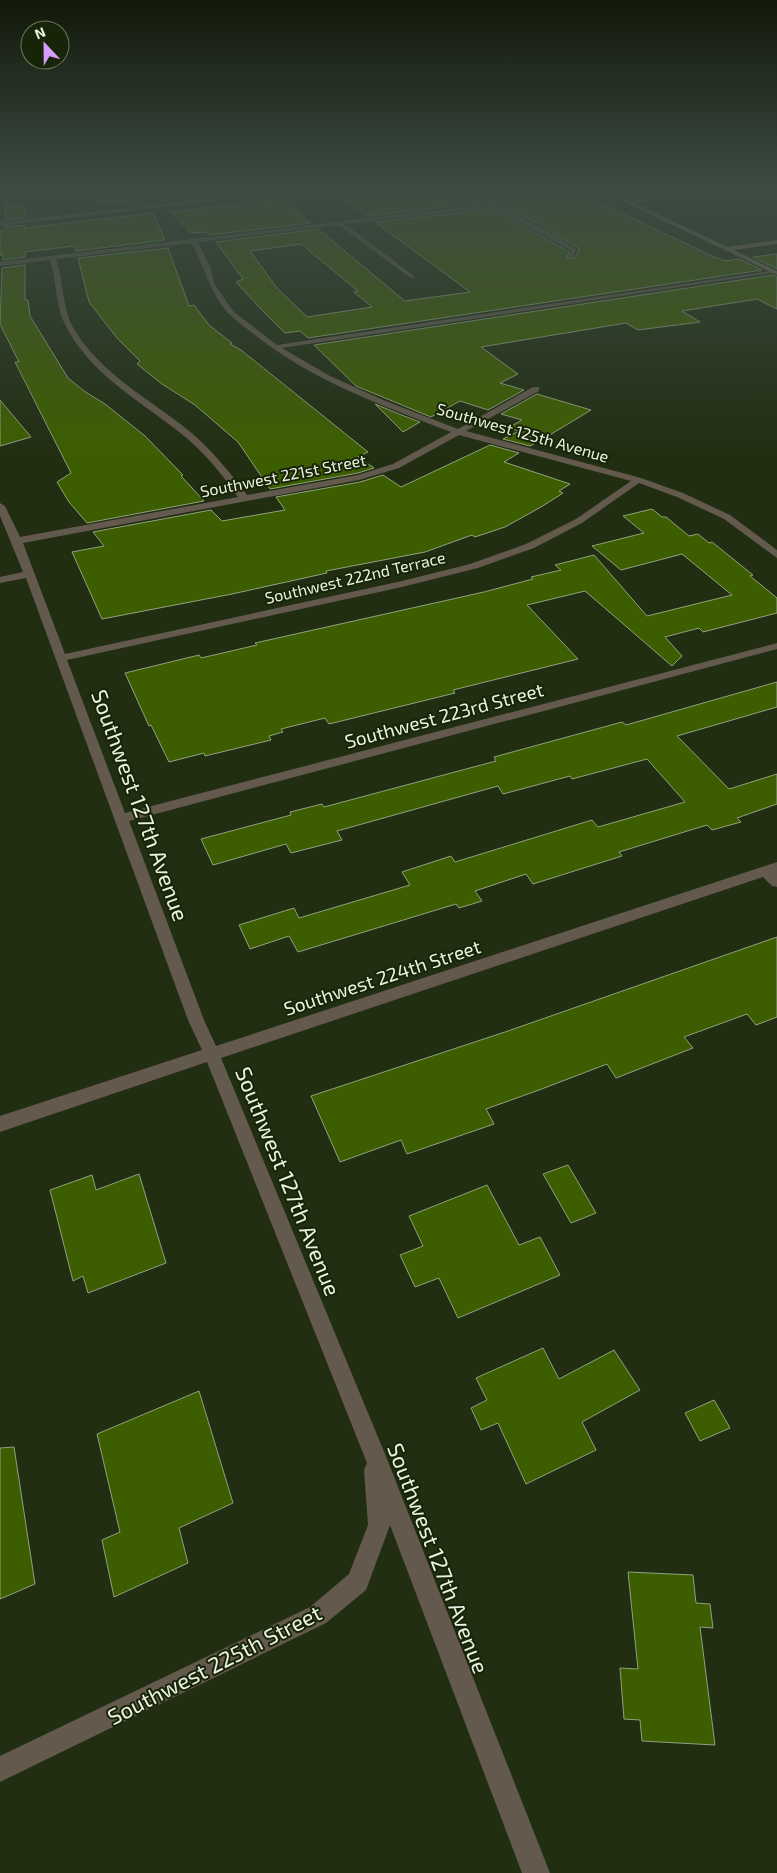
<svg xmlns="http://www.w3.org/2000/svg" width="777" height="1873" font-family="'Exo 2',sans-serif">
  <rect width="100%" height="100%" fill="#212e12"/>
  <path fill="#3d5e00" stroke="#91a180" fill-rule="evenodd" d="M335 193H462L480 203 367 216Z
    M473 193H580L714 257 725 261 739 259 762 270 308 338 300 331 285 333 260 308 236 282 243 279 216 242 318 229 405 301 470 292 375 222 493 209 569 252 567 258H574L579 251 578 248 570 243 541 225 504 206ZM301 244 358 291 354 292 372 307 307 317 277 288 250 251Z
    M281 199 311 223 210 235 206 232 191 233 171 212Z
    M6 205 25 206V217L5 220Z
    M153 213 165 240 76 251 75 246 25 252V257L3 260V255H0V231L4 230 5 227 25 225V228Z
    M168 248 189 306 194 305 209 325 232 343 230 344 241 350 368 452 358 457 374 468 358 473 270 489 238 442 195 405 162 384 137 364 140 361 117 338 89 302 78 258Z
    M777 254V269L753 257Z
    M25 265V300H28L30 316 68 378 84 391 105 404 145 436 183 475 181 476 204 501 87 523 69 502 57 482 71 473 15 362H19L0 324 2 268Z
    M773 275 777 277V309L757 299 682 311 700 322 638 330 626 323 481 347 518 374 500 383 524 390 488 410 460 401 431 417 356 386 314 345Z
    M537 394 591 410 543 439 529 434 534 444 530 446 503 439 519 431 508 428 522 420 501 414Z
    M0 400 31 437 0 446Z
    M375 404 399 414 420 422 403 432Z
    M490 445 519 453 504 462 570 484 559 491 563 493 541 507 505 527 475 537 472 535 425 552 326 571 327 573 232 594 102 619 72 552 104 546 93 532 211 510 222 521 285 510 276 497 360 482 383 475 401 487Z
    M652 509 662 517H666L689 536 698 534 709 543 712 542 753 575 750 576 777 598V613L703 632 699 628 665 637 682 656 672 666 585 591 527 605 578 659 453 690 455 693 329 724 325 718 281 729 283 732 269 736 271 740 205 756 204 753 169 762 151 725 149 726 125 673 199 655 201 658 257 645 255 643 484 592 533 579 531 577 561 570 555 565 594 555 647 616 732 595 682 554 621 570 592 546 644 533 623 516Z
    M777 682V707L677 736 729 789 777 774V804L737 818 741 822 712 830 707 825 619 852 622 856 533 884 526 874 475 891 482 901 459 908 456 904 298 952 289 936 250 949 239 925 294 908 299 918 410 885 402 872 451 856 455 862 592 820 598 827 685 802 647 759 572 779 570 776 503 794 498 786 337 831 342 840 291 853 286 844 213 865 201 839 291 815 290 812 322 804 324 807 496 761 494 757 622 722 626 725Z
    M777 937V1017L756 1025 747 1014 684 1037 693 1048 616 1078 607 1064 539 1090 486 1109 494 1124 407 1154 401 1140 340 1162 311 1096 505 1032Z
    M568 1165 596 1213 571 1223 543 1174Z
    M139 1174 166 1263 88 1293 83 1276 73 1281 50 1190 92 1175 96 1190Z
    M487 1185 519 1245 540 1237 560 1275 458 1318 439 1278 415 1287 400 1255 423 1246 409 1216Z
    M543 1348 559 1379 614 1350 640 1390 582 1422 596 1450 526 1484 498 1423 481 1430 471 1408 487 1400 476 1378Z
    M199 1391 233 1503 179 1528 188 1563 114 1597 102 1540 120 1532 97 1434Z
    M714 1400 730 1428 700 1441 685 1413Z
    M14 1447 35 1584 0 1599V1448Z
    M628 1572 693 1575 696 1603 710 1604 713 1628 700 1627 715 1745 642 1741 640 1720 624 1719 620 1668 638 1669Z"/>
  <g fill="none" stroke-linecap="round" stroke-linejoin="round">
    <path fill="#63594d" fill-rule="evenodd" d="M85 193H91L98 201 136 198 132 193H138L143 199 97 205Z"/>
    <path fill="#63594d" fill-rule="evenodd" d="M263 193H280L0 226V222Z
      M464 193C481 193 563 238 577 250L572 257H568L571 251 493 207 345 224 414 276 415 277 412 279 339 225 198 242 210 267 215 285 233 311 277 345 775 270 776 271 773 273 282 348 328 375 383 400 458 429 533 387H539V391L466 431 641 478 683 493 730 515 777 550V558L724 519 677 497 639 483 582 523 534 548 478 568 402 587 67 660 125 813 777 643V649L129 821 204 1020 216 1046 777 862V887L772 886 763 877 221 1058 385 1454 550 1873H522L390 1525 366 1590 326 1623 0 1782V1756L310 1607 349 1574 368 1525 364 1470 367 1463 207 1062 0 1132V1116L202 1050 188 1020 26 578 0 583V577L23 572 0 516V503L5 506 20 537 238 497C221 473 203 450 179 432 139 400 90 374 66 326 55 306 57 282 50 260L0 266V262L487 204ZM192 243C204 267 210 293 228 313 236 321 246 328 255 335 313 381 383 406 451 432L393 464 358 475 247 495C229 471 211 449 188 430 148 398 101 374 74 329 62 308 64 282 56 259ZM459 435 631 481 576 519 526 544 470 564 402 581 65 654 23 543 359 480 399 468Z
      M688 193H704L628 204 625 202Z"/>
    <path fill="#847361" fill-rule="evenodd" d="M606 193H613L727 247 777 240V244L734 250 777 271V275Z"/>
  </g>
  <linearGradient id="sky" x2="0" y2="1"><stop stop-color="#12190a"/><stop offset="0.42" stop-color="#3d4c44"/><stop offset="1" stop-color="#3d4c44" stop-opacity="0"/></linearGradient>
  <rect width="777" height="455" fill="url(#sky)"/>
  <g text-anchor="middle" dominant-baseline="central" stroke-width="4" stroke-linejoin="round" paint-order="stroke">
    <g font-size="16" fill="#eaf3e1" stroke="#182408">
      <text transform="translate(523 432) rotate(16)">Southwest 125th Avenue</text>
      <text transform="translate(283 475) rotate(-11)">Southwest 221st Street</text>
      <text transform="translate(355 577) rotate(-13)">Southwest 222nd Terrace</text>
    </g>
    <g font-size="19" fill="#eaf3e1" stroke="#182408">
      <text transform="translate(444 715) rotate(-15)">Southwest 223rd Street</text>
      <text transform="translate(382 977) rotate(-18)">Southwest 224th Street</text>
    </g>
    <g font-size="22" fill="#eaf3e1" stroke="#182408">
      <text transform="translate(141 805) rotate(70)">Southwest 127th Avenue</text>
      <text transform="translate(289 1181) rotate(68)">Southwest 127th Avenue</text>
      <text transform="translate(439 1558) rotate(69)">Southwest 127th Avenue</text>
      <text transform="translate(214 1664) rotate(-27)">Southwest 225th Street</text>
    </g>
  </g>
  <g transform="translate(45 45) rotate(338)"><circle r="24" fill="#182408" stroke="#6c775f"/>
  <path d="M0-4L9 19L0 12L-9 19Z" fill="#d39cfd"/>
  <text y="-8" font-size="14" font-weight="bold" text-anchor="middle" fill="#eaf3e1">N</text>
  </g>
</svg>
